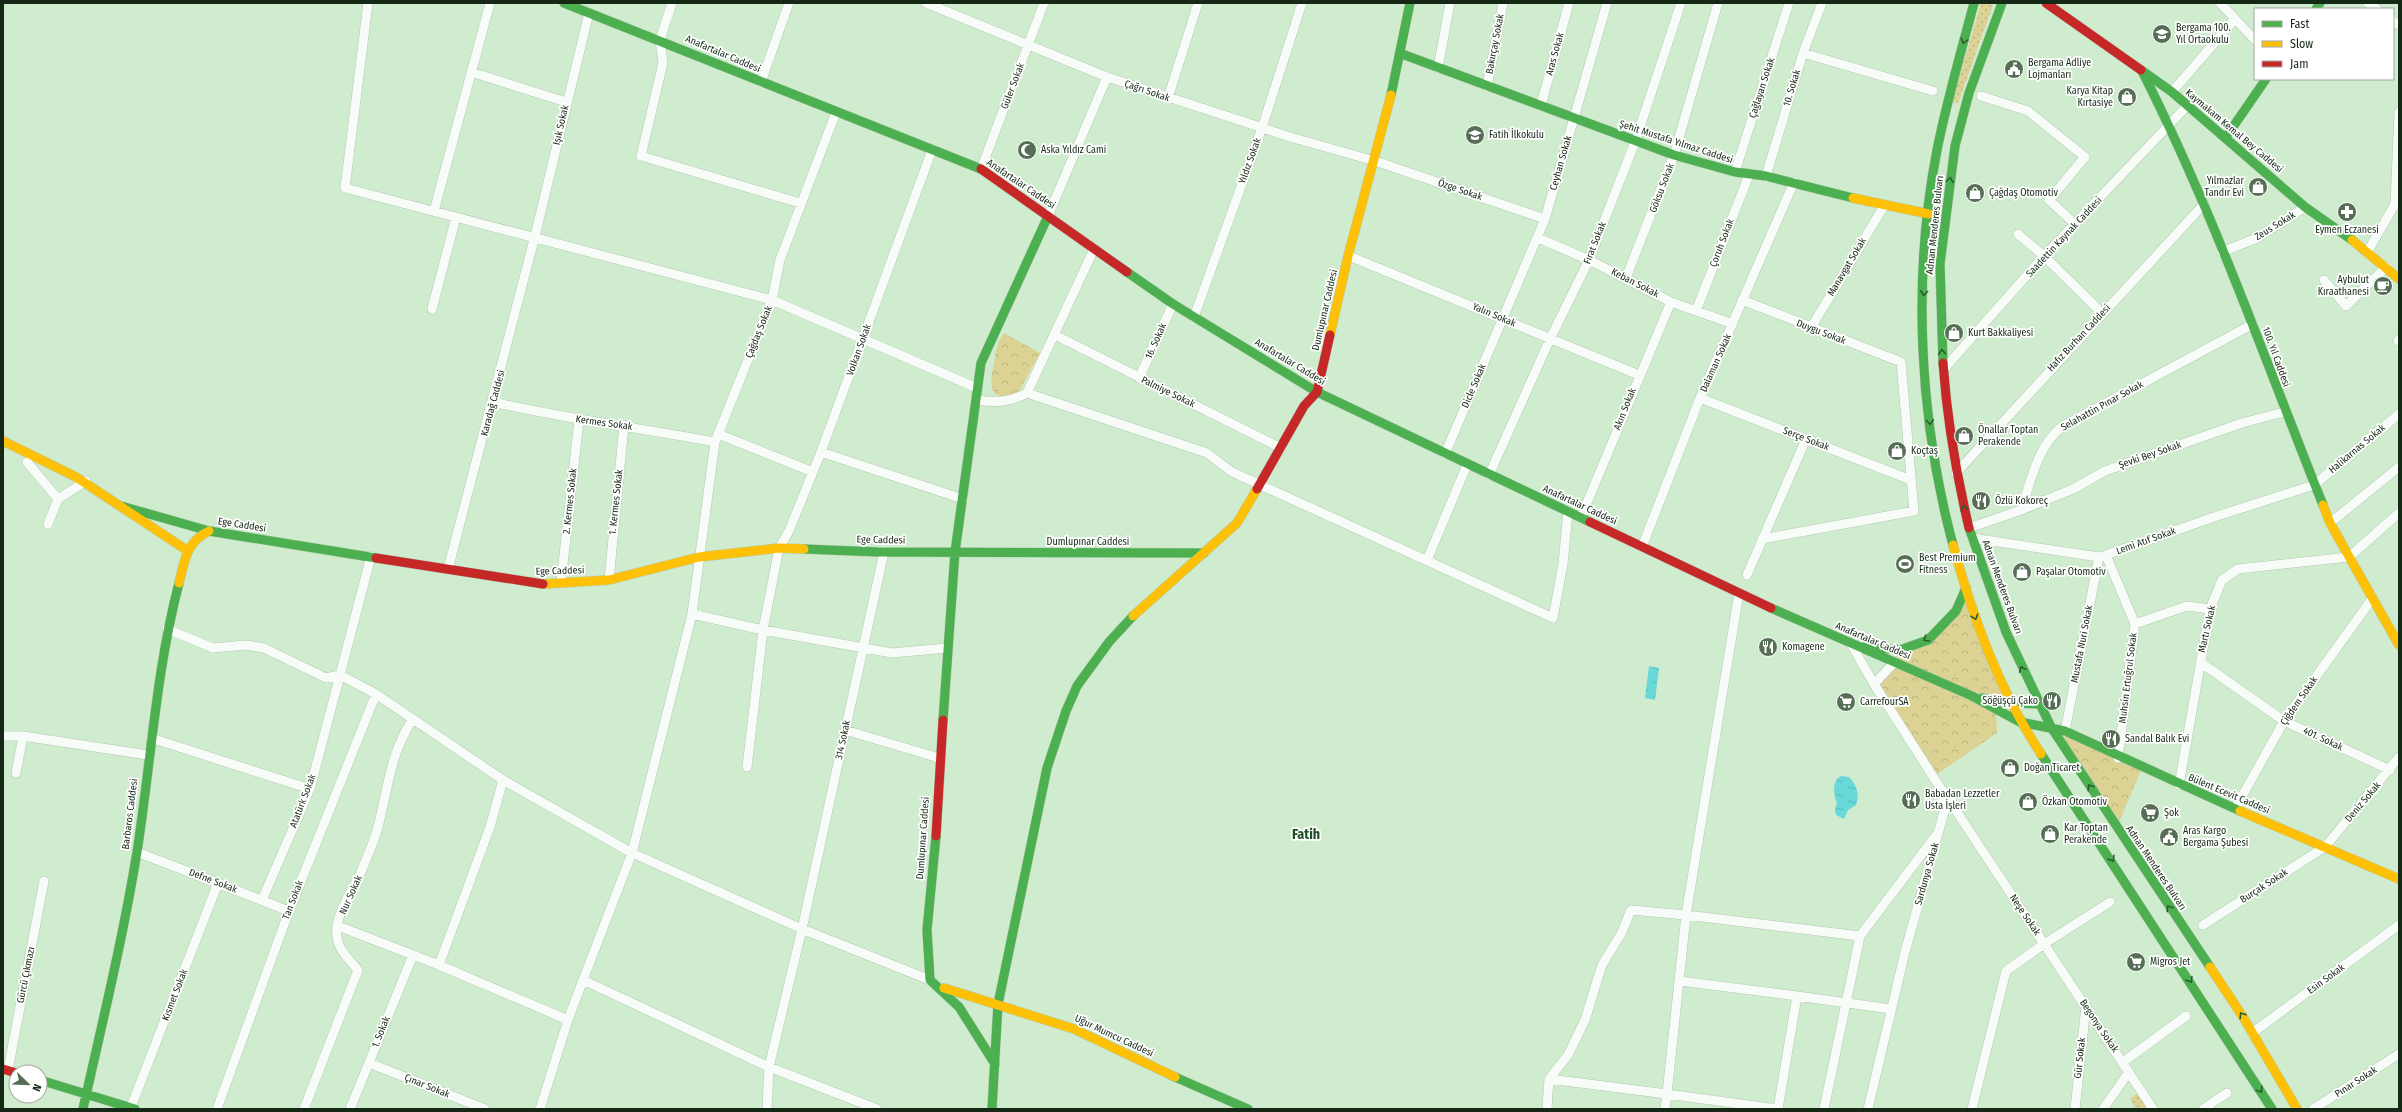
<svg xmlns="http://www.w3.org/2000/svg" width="2402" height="1112" font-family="'Fira Sans Condensed',sans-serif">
  <defs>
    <pattern id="grass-dots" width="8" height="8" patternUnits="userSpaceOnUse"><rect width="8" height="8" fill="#dcd294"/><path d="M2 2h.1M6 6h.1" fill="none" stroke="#bcb47f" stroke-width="1.8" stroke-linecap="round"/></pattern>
    <pattern id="park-crowns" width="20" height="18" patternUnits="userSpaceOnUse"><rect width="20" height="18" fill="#dcd294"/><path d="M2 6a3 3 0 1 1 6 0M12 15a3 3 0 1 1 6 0" fill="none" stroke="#bcb47f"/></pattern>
    <pattern id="water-ripples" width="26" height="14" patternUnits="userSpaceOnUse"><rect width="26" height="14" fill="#68d8d9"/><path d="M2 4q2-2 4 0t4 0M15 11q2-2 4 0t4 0" fill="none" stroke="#59b9b9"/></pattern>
  </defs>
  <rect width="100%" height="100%" fill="#d0eccf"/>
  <path fill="url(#grass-dots)" d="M1981 3 1993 5 1958 103H1952Z
    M2139 1092 2150 1109H2136L2130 1099Z"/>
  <path fill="url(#park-crowns)" d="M1004 333 1040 353 1018 393C988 404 989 386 994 363 995 353 998 340 1004 333Z
    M1966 588 2003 687 1996 711 1997 733 1933 777 1874 684 1900 650 1927 640Z
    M2065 731 2142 768 2116 829 2064 748Z"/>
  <path fill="url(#water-ripples)" d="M1649 666 1659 668 1655 700 1645 698Z
    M1841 776 1849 777C1857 786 1860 794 1856 805L1848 810 1844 819 1836 815 1835 810 1837 803C1833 795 1832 780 1841 776Z"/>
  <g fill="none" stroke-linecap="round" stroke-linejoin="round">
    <g stroke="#b3c9b2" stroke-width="10">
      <path id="street" d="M368 3 345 188 772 300 977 388
        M672 3 660 40 663 63 641 156 800 203
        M926 3 1107 77 1290 137 1375 161 1545 219
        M2220 3 2255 40
        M2368 3 2377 9
        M2393 21 2399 25
        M1803 53 1933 91
        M1438 68 1450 3
        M471 72 566 102
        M761 82 789 3
        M1487 86 1503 3
        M2172 92 2235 19
        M1981 96 2028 111 2085 157 2049 200 2075 224
        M1168 98 1198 3
        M1541 105 1569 3
        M981 169 1044 3
        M1735 172 1789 3
        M1766 176 1803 53 1822 3
        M434 211 490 3
        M1048 216 1107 77
        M2018 234 2044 256 2102 313
        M1538 238 1589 260 1671 302 1733 324
        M2368 251 2395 204 2399 112
        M2222 252 2257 238 2305 207
        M1349 256 1639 375
        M1626 278 1674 155 1718 3
        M2324 280 2346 306 2386 267
        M1742 300 1901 362 1914 511 1762 539
        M432 309 456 217
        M1696 311 1749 175
        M1194 317 1262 128 1302 3
        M1811 328 1884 206
        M1055 335 1281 448
        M2398 341 2399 340
        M1943 370 2044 256 2188 105
        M1139 378 1173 304
        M1027 393 1207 453 1232 472 1553 618 1563 564 1568 511
        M1700 398 1911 480
        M976 400C996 403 1010 402 1027 393L1094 249
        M493 402C567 419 641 428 715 442
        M718 434 813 472
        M821 452 963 499
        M1445 454 1545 219 1607 3
        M27 462 58 499 86 481
        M1956 473 2204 204
        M1489 475 1550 339 1589 260 1635 142 1681 3
        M2021 510 2073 489 2105 471 2242 423 2284 412
        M1581 517 1671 302
        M2330 523 2399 467
        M48 524 58 499
        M1969 528 2021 510C2031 481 2038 444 2063 426L2253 324
        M1972 538 2099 557 2106 555 2211 518 2314 485 2399 414
        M1642 547 1700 398 1794 182
        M2106 555 2135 624 2118 758
        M371 556 340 675 376 694 503 780 632 853 802 929 930 980
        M1427 560 1467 465
        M448 569 535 236 589 13
        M1747 575 1806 439
        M609 580 624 425
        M561 582 579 420
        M692 614 763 630 892 653 947 648
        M2135 624 2187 606 2210 609
        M167 629 213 648 246 645 264 648 326 678 340 675 310 789 262 900
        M1851 644 1874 684
        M2200 662 2284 721 2390 770
        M845 730 939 758
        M2065 731 2099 557
        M3 736H23L16 773
        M23 736 148 755
        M151 738 310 789
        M747 767 763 630 779 548 789 531 821 452 932 150
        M503 780 490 827 439 965 568 1020 540 1109
        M2179 785 2210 609 2222 580 2238 569 2349 557 2399 513
        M1943 791 2044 944 2006 971 1972 1109
        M2235 809 2284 721 2372 599
        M137 852 289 911
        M2110 902 2044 944 2153 1109
        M2203 925 2325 847 2399 757
        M338 926 439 965
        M583 980 632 853 692 614 715 442 772 300 780 260 836 112
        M1680 981 1797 996
        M568 1020 583 980 769 1067 877 1109
        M2252 1033 2399 925
        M2123 1062 2186 1016
        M369 1063 485 1109
        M8 1070 44 881
        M1549 1079 1568 1055 1585 1020 1602 965 1622 932 1631 910 1686 915 1739 593
        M131 1107 218 883
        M217 1109 289 911 376 694
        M304 1109 358 970C350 960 338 950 337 937 334 915 352 892 361 872 367 857 374 842 378 827 388 788 390 755 412 720
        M350 1109 413 955
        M767 1109 769 1067 802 929 884 552
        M1547 1109 1549 1079 1667 1094 1686 915 1860 936
        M1665 1109 1667 1094 1777 1109
        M1778 1109 1797 996 1891 1009
        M1824 1109 1860 936 1937 834
        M1868 1109 1905 952 1944 812 1941 789 1874 684 1894 663
        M2075 1109 2086 1006
        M2103 1109 2129 1072
        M2203 1109 2227 1093
        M2313 1109 2399 1054"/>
    </g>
    <g stroke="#b3c9b2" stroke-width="10">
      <path id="fast" d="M564 3 981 169
        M2316 9 2320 3
        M1402 54 1674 155 1735 172 1766 176 1853 198
        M2141 70 2172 92 2305 207 2352 240
        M2142 71C2213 211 2265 360 2323 505
        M1391 95 1410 3
        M2226 137 2266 79
        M1127 272 1173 304 1317 392 1590 522
        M1943 363 1940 264 1955 146 1969 93 2002 3
        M121 506 209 531 376 558
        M1969 528 2006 632 2051 727 2210 967
        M1953 545C1919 418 1912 279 1937 150 1947 100 1961 52 1974 3
        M804 549 878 552 1204 553
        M1771 608 1972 696 2020 722 2065 731 2240 811
        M1865 646 1900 650 1928 640 1956 611 1966 588
        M1982 698 2010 703 2039 704
        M943 720 955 552 981 363 1048 216
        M2041 754 2272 1109
        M936 836 927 930 930 980 959 1007 995 1064
        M1175 1077 1248 1109
        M40 1080 135 1109
        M83 1109C102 1024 123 938 137 852 151 762 156 671 179 583
        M992 1109 998 1004 1047 768 1066 711 1077 686 1109 642 1133 616"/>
    </g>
    <g stroke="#b3c9b2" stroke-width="10">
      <path id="slow" d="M1853 198 1929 214
        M2352 240 2399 279
        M1330 335 1348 256 1391 95
        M3 441 76 477 188 551
        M2323 505 2330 523 2399 645
        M1953 545C1973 618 1999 690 2041 754
        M179 583C185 560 186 542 209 531
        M543 584 609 580 699 557 779 548 804 549
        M1133 616 1237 523 1257 489
        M2240 811 2399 879
        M2210 967 2243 1017 2297 1109
        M944 988 1074 1029 1175 1077"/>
    </g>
    <g stroke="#b3c9b2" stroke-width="10">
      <path id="jam" d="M2046 3 2141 70
        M981 169 1127 272
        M1943 363C1947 419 1956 473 1969 528
        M1257 489 1304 406 1317 392 1330 335
        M1590 522 1771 608
        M376 558 543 584
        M936 836 943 720
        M3 1069 16 1073"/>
    </g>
    <use href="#street" stroke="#f8fcf8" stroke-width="9"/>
    <use href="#fast" stroke="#4caf50" stroke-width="9"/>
    <use href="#slow" stroke="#ffc107" stroke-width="9"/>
    <use href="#jam" stroke="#c62828" stroke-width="9"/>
  </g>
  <defs><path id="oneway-chevron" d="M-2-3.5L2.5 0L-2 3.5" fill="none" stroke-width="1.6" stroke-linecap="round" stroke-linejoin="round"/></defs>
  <g stroke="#2a5e2d">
    <use href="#oneway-chevron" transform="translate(1964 41) rotate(105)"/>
    <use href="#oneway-chevron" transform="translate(1950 180) rotate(-81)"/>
    <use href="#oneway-chevron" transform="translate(1924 293) rotate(94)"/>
    <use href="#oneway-chevron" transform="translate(1942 352) rotate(-93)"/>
    <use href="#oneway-chevron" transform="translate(1930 422) rotate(84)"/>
    <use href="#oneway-chevron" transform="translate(1964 508) rotate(-104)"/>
    <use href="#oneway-chevron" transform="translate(1975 617) rotate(71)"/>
    <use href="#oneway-chevron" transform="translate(1926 639) rotate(149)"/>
    <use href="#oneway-chevron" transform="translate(2022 669) rotate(-114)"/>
    <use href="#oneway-chevron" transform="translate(2090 787) rotate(-123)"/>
    <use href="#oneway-chevron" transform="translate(2112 859) rotate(57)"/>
    <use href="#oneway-chevron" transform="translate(2169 908) rotate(-124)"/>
    <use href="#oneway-chevron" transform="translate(2190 980) rotate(58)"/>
    <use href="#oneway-chevron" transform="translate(2242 1015) rotate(-123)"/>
    <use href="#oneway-chevron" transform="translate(2260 1090) rotate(57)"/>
  </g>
  <defs>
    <g id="school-disc" transform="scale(1)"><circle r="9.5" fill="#566d56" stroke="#fff"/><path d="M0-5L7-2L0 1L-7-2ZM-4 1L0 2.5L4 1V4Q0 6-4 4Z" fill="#fff"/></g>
    <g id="civic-disc" transform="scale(1)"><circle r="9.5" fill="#566d56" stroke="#fff"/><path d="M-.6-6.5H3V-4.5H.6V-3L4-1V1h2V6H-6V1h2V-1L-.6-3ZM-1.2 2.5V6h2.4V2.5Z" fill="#fff"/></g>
    <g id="shop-disc" transform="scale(1)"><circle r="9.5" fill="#566d56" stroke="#fff"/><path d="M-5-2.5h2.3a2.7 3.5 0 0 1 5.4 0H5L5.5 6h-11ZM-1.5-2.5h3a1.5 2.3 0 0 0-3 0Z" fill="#fff"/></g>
    <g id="mosque-disc" transform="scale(1)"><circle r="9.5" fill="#566d56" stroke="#fff"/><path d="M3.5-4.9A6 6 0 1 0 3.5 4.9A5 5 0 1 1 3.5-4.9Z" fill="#fff"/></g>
    <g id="pharmacy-disc" transform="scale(1)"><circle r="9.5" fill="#566d56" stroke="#fff"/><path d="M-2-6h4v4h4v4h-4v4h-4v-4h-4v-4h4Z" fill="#fff"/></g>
    <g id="cafe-disc" transform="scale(1)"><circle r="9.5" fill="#566d56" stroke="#fff"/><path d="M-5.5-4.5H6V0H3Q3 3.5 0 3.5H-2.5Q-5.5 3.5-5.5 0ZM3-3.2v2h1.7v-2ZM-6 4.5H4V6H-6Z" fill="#fff"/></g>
    <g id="restaurant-disc" transform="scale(1)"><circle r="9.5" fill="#566d56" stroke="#fff"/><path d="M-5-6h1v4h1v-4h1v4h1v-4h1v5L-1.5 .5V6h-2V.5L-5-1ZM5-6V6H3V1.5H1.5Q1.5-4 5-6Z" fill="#fff"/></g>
    <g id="stadium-disc" transform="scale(1)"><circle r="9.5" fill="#566d56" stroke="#fff"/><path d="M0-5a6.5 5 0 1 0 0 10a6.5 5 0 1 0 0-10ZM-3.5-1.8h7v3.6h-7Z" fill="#fff"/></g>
    <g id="supermarket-disc" transform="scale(1)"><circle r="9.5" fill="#566d56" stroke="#fff"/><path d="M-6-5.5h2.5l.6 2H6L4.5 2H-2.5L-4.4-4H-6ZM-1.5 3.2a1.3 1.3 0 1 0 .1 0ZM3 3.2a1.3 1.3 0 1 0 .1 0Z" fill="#fff"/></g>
  </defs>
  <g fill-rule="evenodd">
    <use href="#school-disc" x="2162" y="34"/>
    <use href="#civic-disc" x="2014" y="69"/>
    <use href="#shop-disc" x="2127" y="97"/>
    <use href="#school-disc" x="1475" y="135"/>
    <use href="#mosque-disc" x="1027" y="150"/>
    <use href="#shop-disc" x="2258" y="187"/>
    <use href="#shop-disc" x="1975" y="193"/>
    <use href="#pharmacy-disc" x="2347" y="212"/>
    <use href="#cafe-disc" x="2383" y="286"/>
    <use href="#shop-disc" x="1954" y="333"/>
    <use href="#shop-disc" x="1964" y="436"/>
    <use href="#shop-disc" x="1897" y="451"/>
    <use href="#restaurant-disc" x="1981" y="501"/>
    <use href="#stadium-disc" x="1905" y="564"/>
    <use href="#shop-disc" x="2022" y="572"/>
    <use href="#restaurant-disc" x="1768" y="647"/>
    <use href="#restaurant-disc" x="2052" y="701"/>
    <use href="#supermarket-disc" x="1846" y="702"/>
    <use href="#restaurant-disc" x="2111" y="739"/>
    <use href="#shop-disc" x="2010" y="768"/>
    <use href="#restaurant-disc" x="1911" y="800"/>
    <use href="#shop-disc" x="2028" y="802"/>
    <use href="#supermarket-disc" x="2150" y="813"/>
    <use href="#shop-disc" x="2050" y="834"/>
    <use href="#civic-disc" x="2169" y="837"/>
    <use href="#supermarket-disc" x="2136" y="962"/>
  </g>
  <g text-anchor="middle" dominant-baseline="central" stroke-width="3.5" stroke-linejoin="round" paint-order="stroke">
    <g font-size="10" fill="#142815" stroke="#fff" text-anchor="start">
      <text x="2176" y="28">Bergama 100.<tspan x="2176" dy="12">Yıl Ortaokulu</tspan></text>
      <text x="2028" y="63">Bergama Adliye<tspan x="2028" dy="12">Lojmanları</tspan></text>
      <text x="2113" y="91" text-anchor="end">Karya Kitap<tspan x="2113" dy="12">Kırtasiye</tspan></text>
      <text x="1489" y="135">Fatih İlkokulu</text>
      <text x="1041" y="150">Aska Yıldız Cami</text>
      <text x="2244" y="181" text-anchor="end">Yılmazlar<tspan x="2244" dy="12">Tandır Evi</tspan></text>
      <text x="1989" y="193">Çağdaş Otomotiv</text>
      <text x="2347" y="230" text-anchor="middle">Eymen Eczanesi</text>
      <text x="2369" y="280" text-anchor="end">Aybulut<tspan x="2369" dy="12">Kıraathanesi</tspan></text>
      <text x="1968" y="333">Kurt Bakkaliyesi</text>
      <text x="1978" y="430">Önallar Toptan<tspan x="1978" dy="12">Perakende</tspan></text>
      <text x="1911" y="451">Koçtaş</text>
      <text x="1995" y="501">Özlü Kokoreç</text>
      <text x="1919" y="558">Best Premium<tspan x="1919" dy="12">Fitness</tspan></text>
      <text x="2036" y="572">Paşalar Otomotiv</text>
      <text x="1782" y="647">Komagene</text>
      <text x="2038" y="701" text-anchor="end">Söğüşçü Çako</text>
      <text x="1860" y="702">CarrefourSA</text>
      <text x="2125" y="739">Sandal Balık Evi</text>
      <text x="2024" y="768">Doğan Ticaret</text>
      <text x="1925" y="794">Babadan Lezzetler<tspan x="1925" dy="12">Usta İşleri</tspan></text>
      <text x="2042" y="802">Özkan Otomotiv</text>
      <text x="2164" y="813">Şok</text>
      <text x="2064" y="828">Kar Toptan<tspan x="2064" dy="12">Perakende</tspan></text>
      <text x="2183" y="831">Aras Kargo<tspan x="2183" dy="12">Bergama Şubesi</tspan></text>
      <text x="2150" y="962">Migros Jet</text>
    </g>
    <g font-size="10" fill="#142815" stroke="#fff">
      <text transform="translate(1495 44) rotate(-79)">Bakırçay Sokak</text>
      <text transform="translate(723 54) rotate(23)">Anafartalar Caddesi</text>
      <text transform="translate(1555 54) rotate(-75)">Aras Sokak</text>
      <text transform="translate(1013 86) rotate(-69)">Güler Sokak</text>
      <text transform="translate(1762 88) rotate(-72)">Çağlayan Sokak</text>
      <text transform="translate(1792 88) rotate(-73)">10. Sokak</text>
      <text transform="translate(1147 91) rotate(19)">Çağrı Sokak</text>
      <text transform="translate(561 125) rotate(-77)">Işık Sokak</text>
      <text transform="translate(2234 131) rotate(40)">Kaymakam Kemal Bey Caddesi</text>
      <text transform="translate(1676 142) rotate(18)">Şehit Mustafa Yılmaz Caddesi</text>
      <text transform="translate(1250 161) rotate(-70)">Yıldız Sokak</text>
      <text transform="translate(1561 163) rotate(-74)">Ceyhan Sokak</text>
      <text transform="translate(1021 184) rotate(34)">Anafartalar Caddesi</text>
      <text transform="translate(1662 188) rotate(-69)">Göksu Sokak</text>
      <text transform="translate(1460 190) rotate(19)">Özge Sokak</text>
      <text transform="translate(1935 225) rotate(-84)">Adnan Menderes Bulvarı</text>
      <text transform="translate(2275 226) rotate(-32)">Zeus Sokak</text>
      <text transform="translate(2064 237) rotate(-47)">Saadettin Kaynak Caddesi</text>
      <text transform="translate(1595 243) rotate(-68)">Fırat Sokak</text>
      <text transform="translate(1722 243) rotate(-69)">Çoruh Sokak</text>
      <text transform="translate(1847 267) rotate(-59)">Manavgat Sokak</text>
      <text transform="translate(1635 283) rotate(27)">Keban Sokak</text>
      <text transform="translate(1325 310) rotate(-77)">Dumlupınar Caddesi</text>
      <text transform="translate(1494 315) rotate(23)">Yalın Sokak</text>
      <text transform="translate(759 332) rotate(-68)">Çağdaş Sokak</text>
      <text transform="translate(1821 332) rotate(21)">Duygu Sokak</text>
      <text transform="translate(2079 338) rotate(-47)">Hafız Burhan Caddesi</text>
      <text transform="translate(1156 341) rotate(-66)">16. Sokak</text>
      <text transform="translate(859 350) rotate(-70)">Volkan Sokak</text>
      <text transform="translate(2276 357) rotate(70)">100. Yıl Caddesi</text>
      <text transform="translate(1290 362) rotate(31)">Anafartalar Caddesi</text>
      <text transform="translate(1716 363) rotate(-66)">Dalaman Sokak</text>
      <text transform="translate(1474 386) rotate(-67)">Dicle Sokak</text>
      <text transform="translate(1168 392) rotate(26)">Palmiye Sokak</text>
      <text transform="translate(493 403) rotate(-75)">Karadağ Caddesi</text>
      <text transform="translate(2102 406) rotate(-29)">Selahattin Pınar Sokak</text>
      <text transform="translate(1625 409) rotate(-68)">Akın Sokak</text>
      <text transform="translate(604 423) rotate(8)">Kermes Sokak</text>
      <text transform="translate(1806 439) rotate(21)">Serçe Sokak</text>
      <text transform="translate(2357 449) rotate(-40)">Halikarnas Sokak</text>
      <text transform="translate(2150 455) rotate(-19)">Şevki Bey Sokak</text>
      <text transform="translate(570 501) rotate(-84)">2. Kermes Sokak</text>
      <text transform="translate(616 502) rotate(-84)">1. Kermes Sokak</text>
      <text transform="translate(1580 505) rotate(25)">Anafartalar Caddesi</text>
      <text transform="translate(242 525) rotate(9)">Ege Caddesi</text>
      <text transform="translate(881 540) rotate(1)">Ege Caddesi</text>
      <text transform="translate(2146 541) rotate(-20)">Lemi Atıf Sokak</text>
      <text x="1088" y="542">Dumlupınar Caddesi</text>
      <text transform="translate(560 571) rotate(-2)">Ege Caddesi</text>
      <text transform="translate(2002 587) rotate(70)">Adnan Menderes Bulvarı</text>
      <text transform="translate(2207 629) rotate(-77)">Martı Sokak</text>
      <text transform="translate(1873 641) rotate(23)">Anafartalar Caddesi</text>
      <text transform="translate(2082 644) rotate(-79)">Mustafa Nuri Sokak</text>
      <text transform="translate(2128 678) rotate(-83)">Muhsin Ertuğrul Sokak</text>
      <text transform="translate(2299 701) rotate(-55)">Çiğdem Sokak</text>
      <text transform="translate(2323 739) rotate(25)">401. Sokak</text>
      <text transform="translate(843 740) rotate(-78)">314 Sokak</text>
      <text transform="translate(2229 794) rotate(23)">Bülent Ecevit Caddesi</text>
      <text transform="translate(303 801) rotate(-69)">Atatürk Sokak</text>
      <text transform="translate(2363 802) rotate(-50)">Deniz Sokak</text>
      <text transform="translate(130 814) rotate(-83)">Barbaros Caddesi</text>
      <text transform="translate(923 838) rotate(-86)">Dumlupınar Caddesi</text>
      <text transform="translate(2156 868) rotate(56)">Adnan Menderes Bulvarı</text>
      <text transform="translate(1927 874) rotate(-74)">Sardunya Sokak</text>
      <text transform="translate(213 881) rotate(21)">Defne Sokak</text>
      <text transform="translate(2264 886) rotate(-33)">Burçak Sokak</text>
      <text transform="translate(351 895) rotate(-66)">Nur Sokak</text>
      <text transform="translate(293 900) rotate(-69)">Tan Sokak</text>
      <text transform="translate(2025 915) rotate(56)">Neşe Sokak</text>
      <text transform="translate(26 975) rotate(-79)">Gürcü Çıkmazı</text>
      <text transform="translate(2326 979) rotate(-36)">Esin Sokak</text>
      <text transform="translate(175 995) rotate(-69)">Kısmet Sokak</text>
      <text transform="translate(2099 1026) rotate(56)">Begonya Sokak</text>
      <text transform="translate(381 1032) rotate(-68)">1. Sokak</text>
      <text transform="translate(1114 1036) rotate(25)">Uğur Mumcu Caddesi</text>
      <text transform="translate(2080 1058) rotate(-84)">Gür Sokak</text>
      <text transform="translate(2356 1082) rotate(-33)">Pınar Sokak</text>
      <text transform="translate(427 1086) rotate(22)">Çınar Sokak</text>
    </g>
    <g font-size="14" font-weight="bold" fill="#204f22" stroke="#fff">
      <text x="1306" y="834">Fatih</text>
    </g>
  </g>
  <rect width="2402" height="1112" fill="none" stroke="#142815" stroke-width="8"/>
  <rect x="2254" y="8" width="140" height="72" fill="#ffffff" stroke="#a1a9a1"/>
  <rect x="2262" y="21" width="20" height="6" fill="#4caf50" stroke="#a1a9a1"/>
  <text x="2290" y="28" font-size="12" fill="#142815">Fast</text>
  <rect x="2262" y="41" width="20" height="6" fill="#ffc107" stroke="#a1a9a1"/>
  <text x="2290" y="48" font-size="12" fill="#142815">Slow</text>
  <rect x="2262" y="61" width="20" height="6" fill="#c62828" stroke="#a1a9a1"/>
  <text x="2290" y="68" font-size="12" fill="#142815">Jam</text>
  <g transform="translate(28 1084) rotate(113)"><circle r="19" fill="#ffffff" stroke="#a1a9a1"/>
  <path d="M0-3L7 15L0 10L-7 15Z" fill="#566d56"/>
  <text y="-6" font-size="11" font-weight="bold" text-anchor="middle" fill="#142815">N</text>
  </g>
</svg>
